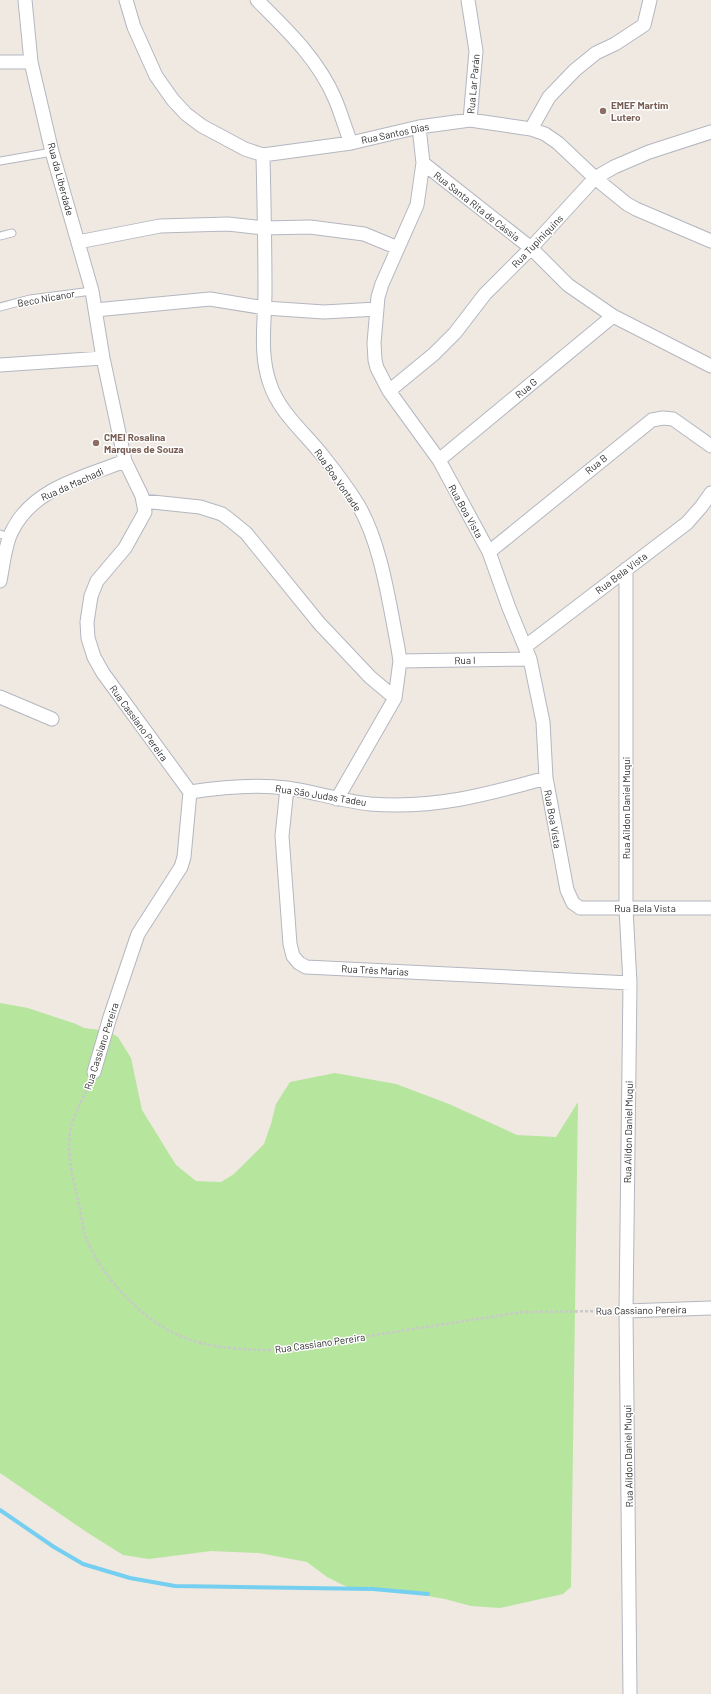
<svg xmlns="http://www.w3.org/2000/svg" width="711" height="1694" font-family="Barlow,sans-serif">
  <rect width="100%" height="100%" fill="#efe9e1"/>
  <path fill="#b6e59e" d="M0 1003 28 1008 76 1024 84 1028 108 1031 118 1037 131 1058 142 1110 176 1165 196 1181 221 1182 234 1174 264 1144 271 1124 276 1104 290 1082 335 1073 396 1084 449 1104 517 1135 556 1137 578 1102 571 1587 563 1594 500 1608 471 1606 445 1599 411 1593 347 1587 327 1577 307 1562 259 1553 211 1551 149 1559 123 1555 88 1533 0 1473Z"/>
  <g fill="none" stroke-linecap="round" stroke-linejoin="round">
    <path stroke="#75cff0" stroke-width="4" d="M0 1510 54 1547 83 1564 130 1578 175 1586 373 1589 428 1594"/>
    <g stroke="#b4b7c1" stroke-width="9">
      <path id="service" d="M0 161 52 152
        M0 236 12 233
        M0 307 30 299 92 291
        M0 534 10 538"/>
    </g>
    <g stroke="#b4b7c1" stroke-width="15">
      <path id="minor" d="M25 0 31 62 52 152 92 291 103 358 125 461 142 496 145 512 125 548 97 581 91 596 87 622 88 638 94 657 103 673 190 792 184 857 181 867 138 934 110 1017 94 1072
        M126 0 134 27 156 76 173 100 186 114 202 126 245 149 263 155 351 143 419 127 470 120 531 129 545 134 558 143 595 178 627 204 636 209 711 241
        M257 0C287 30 318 59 335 99 341 113 345 128 351 143
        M468 0 476 51 470 120
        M0 62H31
        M419 127 423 163 417 205 382 284 378 297 374 343 375 360 377 368 389 391 439 460 489 552 509 608 530 659 543 722 546 778 567 890 573 903 580 908H711
        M531 129 549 97 575 70 596 53 615 44 644 25 650 0
        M263 155C264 200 265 246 265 291 265 323 259 353 270 384 279 412 305 433 323 456 335 471 347 487 357 503 381 542 389 602 398 648L400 661 395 698 337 799
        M423 163 531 248 568 285 613 316 711 366
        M78 242 160 226 228 224 264 228 310 227 364 234 398 248
        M95 310 210 299 265 308 324 312 377 309
        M0 365 103 358
        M389 391 434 354 455 333 485 294 531 248 595 178 614 167 649 152 711 132
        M439 460 613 316
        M143 501 200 507 222 514 230 520 246 533 319 623 370 677 395 698
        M489 552 652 420 663 418 673 419 711 446
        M626 569V909L630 983 626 1311 630 1694
        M0 581C3 566 5 544 12 531 33 488 84 477 125 461
        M526 646 687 523 701 507 711 493
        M400 661 530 659
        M0 697 52 719
        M287 788 282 836 290 944 293 956 299 963 306 967 630 983
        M190 792C223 787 254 784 287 788 315 792 342 801 370 804 434 809 486 795 546 778
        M626 1311 711 1308"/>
    </g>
    <path stroke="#c9c9c9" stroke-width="2.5" stroke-dasharray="3 2" stroke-linecap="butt" d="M90 1082C84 1097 75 1112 71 1127 66 1148 72 1175 77 1196 81 1209 81 1223 85 1235 98 1273 141 1319 178 1335 210 1349 245 1350 279 1350L522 1312 614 1311"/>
    <use href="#service" stroke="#fff" stroke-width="7"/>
    <use href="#minor" stroke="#fff" stroke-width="13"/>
  </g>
  <g fill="#8d6e63" stroke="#fff" stroke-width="1.5">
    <circle cx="603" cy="111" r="4"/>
    <circle cx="96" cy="443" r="4"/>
  </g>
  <g text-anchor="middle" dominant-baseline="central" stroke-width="3" stroke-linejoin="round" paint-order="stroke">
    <g font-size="10" fill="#2e2e2e" stroke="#fff">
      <text transform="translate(473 84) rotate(-85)">Rua Lar Parán</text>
      <text transform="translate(395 133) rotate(-12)">Rua Santos Dias</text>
      <text transform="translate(61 179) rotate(75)">Rua da Liberdade</text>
      <text transform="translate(477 206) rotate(38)">Rua Santa Rita de Cássia</text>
      <text transform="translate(537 241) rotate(-46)">Rua Tupiniquins</text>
      <text transform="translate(46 298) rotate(-10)">Beco Nicanor</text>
      <text transform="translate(526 388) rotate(-40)">Rua G</text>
      <text transform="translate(596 464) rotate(-39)">Rua B</text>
      <text transform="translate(338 480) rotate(55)">Rua Boa Vontade</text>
      <text transform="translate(72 484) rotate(-24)">Rua da Machadi</text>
      <text transform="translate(466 511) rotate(61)">Rua Boa Vista</text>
      <text transform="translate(621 573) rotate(-37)">Rua Bela Vista</text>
      <text transform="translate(465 660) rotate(-1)">Rua I</text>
      <text transform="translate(139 723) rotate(54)">Rua Cassiano Pereira</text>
      <text transform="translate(321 795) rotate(9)">Rua São Judas Tadeu</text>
      <text transform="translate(626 808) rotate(-90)">Rua Aildon Daniel Muqui</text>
      <text transform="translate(553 819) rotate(80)">Rua Boa Vista</text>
      <text x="645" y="908">Rua Bela Vista</text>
      <text transform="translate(375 970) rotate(3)">Rua Três Marias</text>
      <text transform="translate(101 1046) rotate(-72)">Rua Cassiano Pereira</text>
      <text transform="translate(628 1132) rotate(-89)">Rua Aildon Daniel Muqui</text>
      <text transform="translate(641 1310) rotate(-1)">Rua Cassiano Pereira</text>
      <text transform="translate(320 1343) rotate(-8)">Rua Cassiano Pereira</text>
      <text transform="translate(628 1456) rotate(-91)">Rua Aildon Daniel Muqui</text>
    </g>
    <g font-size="10" font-weight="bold" fill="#785e54" stroke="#fff" text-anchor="start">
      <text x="611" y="105">EMEF Martim<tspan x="611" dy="12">Lutero</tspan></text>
      <text x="104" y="437">CMEI Rosalina<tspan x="104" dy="12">Marques de Souza</tspan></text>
    </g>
  </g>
</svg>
